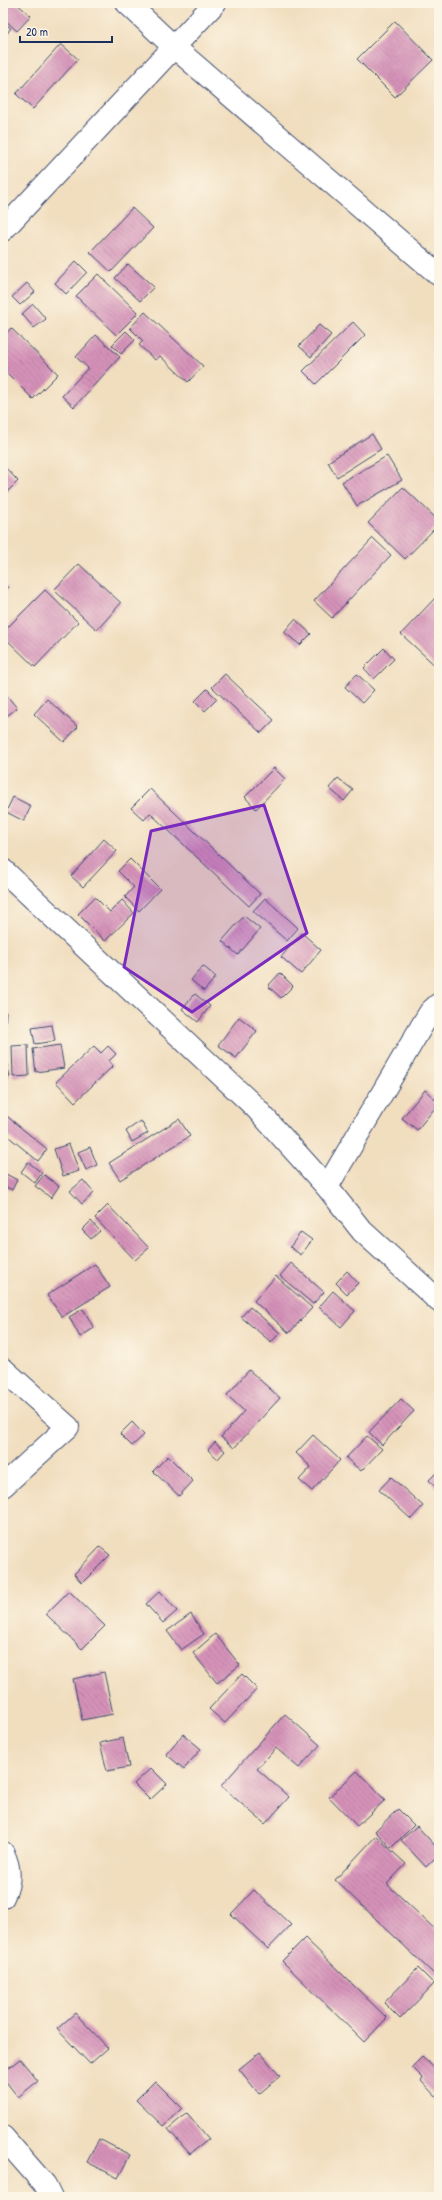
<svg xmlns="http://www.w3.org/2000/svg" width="442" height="2200" font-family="'Patrick Hand',sans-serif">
  <defs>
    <pattern id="building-back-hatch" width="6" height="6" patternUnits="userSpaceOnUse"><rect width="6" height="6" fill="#d692b9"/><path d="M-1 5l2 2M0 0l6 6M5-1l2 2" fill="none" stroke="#ad789a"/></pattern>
  </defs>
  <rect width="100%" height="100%" fill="#fcf5e5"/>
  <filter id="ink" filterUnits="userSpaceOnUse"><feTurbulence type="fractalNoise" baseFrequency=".025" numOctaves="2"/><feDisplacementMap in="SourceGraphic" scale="8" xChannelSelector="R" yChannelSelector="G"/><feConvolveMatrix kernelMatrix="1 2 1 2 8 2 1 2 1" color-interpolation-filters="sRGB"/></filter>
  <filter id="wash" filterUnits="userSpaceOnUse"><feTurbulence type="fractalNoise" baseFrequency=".012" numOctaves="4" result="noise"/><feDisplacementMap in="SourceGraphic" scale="16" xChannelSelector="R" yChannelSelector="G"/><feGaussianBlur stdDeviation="0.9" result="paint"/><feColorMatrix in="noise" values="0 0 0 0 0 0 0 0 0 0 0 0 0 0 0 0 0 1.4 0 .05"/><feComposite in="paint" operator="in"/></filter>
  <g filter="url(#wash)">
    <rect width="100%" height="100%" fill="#f1debf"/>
    <g id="blocks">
      <path fill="url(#building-back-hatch)" d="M5 3H16L31 16 17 31 3 18V5Z
        M395 21 433 60 395 97 357 59Z
        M3 22 11 28 3 39Z
        M61 44 78 59 33 109 16 94Z
        M132 208 153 228 111 272 90 252Z
        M76 261 87 272 66 294 55 283Z
        M128 264 154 287 140 301 115 278Z
        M98 274 138 313 116 335 76 296Z
        M27 283 35 292 20 305 12 297Z
        M33 304 46 319 34 328 22 314Z
        M145 312 203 366 188 382 160 356 155 360 139 345 143 341 130 328Z
        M353 322 365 335 316 384 303 371Z
        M319 325 331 335 311 357 299 346Z
        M11 328 58 374 33 399 3 369V337Z
        M126 331 135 340 121 354 112 345Z
        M96 335 120 357 74 407 62 396 88 368 76 357Z
        M372 434 381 449 337 477 328 462Z
        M387 456 402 480 357 506 342 482Z
        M3 465 18 481 5 494 3 492Z
        M403 487 439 521V524L405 559 368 523Z
        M373 538 391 555 332 618 314 601Z
        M79 564 121 603 97 630 54 590Z
        M3 584 8 588 3 594Z
        M45 590 78 622 35 667 3 636V632Z
        M436 597 439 600V669L401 634Z
        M295 619 311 634 300 645 284 632Z
        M384 648 394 659 374 679 364 668Z
        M225 674 274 720 261 733 212 687Z
        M357 674 374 690 362 703 345 687Z
        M207 689 217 699 205 711 195 701Z
        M3 691 17 708 3 719Z
        M47 699 78 727 64 742 34 714Z
        M274 768 285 779 256 809 245 797Z
        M338 778 353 790 344 801 329 788Z
        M150 789 260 894 249 906 150 813 144 820 131 808Z
        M13 797 31 806 24 821 6 812Z
        M104 839 117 851 83 887 71 876Z
        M130 859 160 889 139 911 125 897 134 887 118 871Z
        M95 897 110 912 122 900 134 913 105 941 78 914Z
        M265 898 298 928 287 941 253 911Z
        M244 916 260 929 238 955 222 941Z
        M302 933 321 950 301 974 281 957Z
        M203 966 216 977 204 991 191 980Z
        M280 973 293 986 281 998 268 986Z
        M195 994 210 1006 198 1022 182 1009Z
        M3 1012H6L5 1028 3 1027Z
        M239 1017 257 1031 236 1058 218 1045Z
        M52 1025 55 1041 35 1044 32 1028Z
        M28 1045 29 1076 13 1077 12 1046Z
        M60 1045 64 1068 36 1072 33 1049Z
        M94 1046 101 1053 108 1046 116 1054 109 1061 113 1066 75 1102 56 1082Z
        M7 1062 10 1077 3 1078V1063Z
        M425 1090 439 1103 417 1130 402 1118Z
        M3 1113 47 1149 38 1161 3 1132Z
        M179 1119 190 1136 120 1180 109 1163Z
        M141 1121 148 1133 132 1142 126 1131Z
        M69 1144 79 1171 63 1176 54 1149Z
        M90 1147 97 1165 86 1170 78 1152Z
        M28 1162 42 1173 35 1183 21 1172Z
        M6 1174 17 1180 12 1190 3 1186Z
        M44 1175 59 1186 51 1198 35 1186Z
        M83 1180 94 1193 82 1204 70 1191Z
        M108 1205 149 1248 135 1260 95 1218Z
        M91 1221 100 1231 91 1239 82 1230Z
        M301 1232 312 1240 301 1255 290 1247Z
        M291 1263 324 1292 313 1304 280 1276Z
        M95 1264 110 1287 62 1317 47 1295Z
        M347 1271 358 1283 347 1294 336 1283Z
        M276 1276 312 1308 289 1333 254 1301Z
        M333 1291 355 1311 341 1327 319 1307Z
        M250 1307 280 1333 271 1342 241 1317Z
        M83 1309 94 1328 80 1337 69 1317Z
        M249 1370 280 1398 234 1448 221 1437 244 1411 227 1395Z
        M401 1399 414 1411 382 1445 369 1432Z
        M132 1422 144 1435 132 1446 120 1434Z
        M313 1435 340 1460 312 1491 299 1480 311 1467 296 1453Z
        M367 1436 382 1449 361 1471 346 1458Z
        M215 1442 225 1451 218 1459 208 1450Z
        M168 1456 193 1481 179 1496 153 1471Z
        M439 1470V1489L438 1490 429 1480Z
        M391 1477 423 1506 411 1519 379 1490Z
        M100 1547 110 1555 82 1583 74 1574Z
        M69 1591 105 1626 82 1649 46 1614Z
        M160 1591 177 1611 163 1623 146 1604Z
        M191 1614 204 1634 181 1650 167 1631Z
        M215 1634 240 1665 217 1683 193 1653Z
        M104 1672 113 1714 82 1720 73 1679Z
        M242 1674 257 1689 225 1723 209 1709Z
        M285 1714 320 1745 299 1768 276 1748 257 1769 289 1797 265 1824 221 1786Z
        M183 1734 201 1749 184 1769 166 1754Z
        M123 1738 129 1767 107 1771 100 1743Z
        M151 1768 167 1784 150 1800 134 1784Z
        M357 1771 385 1800 357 1826 329 1797Z
        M398 1809 414 1825 391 1848 375 1831Z
        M417 1826 439 1850V1854L426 1867 401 1840Z
        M376 1836 406 1864 387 1884 439 1933V1974L436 1976 335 1880Z
        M254 1890 291 1925 268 1949 231 1914Z
        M305 1938 387 2018 364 2042 282 1961Z
        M418 1968 434 1984 400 2019 384 2003Z
        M75 2013 108 2048 90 2064 57 2029Z
        M260 2052 280 2076 259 2094 239 2069Z
        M422 2057 439 2072V2100L421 2081 423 2078 412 2067Z
        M20 2059 38 2081 18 2097 3 2078V2072Z
        M155 2081 182 2108 163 2126 136 2100Z
        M187 2113 209 2139 190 2154 168 2129Z
        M99 2139 130 2155 118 2178 87 2162Z"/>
    </g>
  </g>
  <g filter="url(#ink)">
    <use href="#blocks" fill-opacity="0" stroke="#3b496d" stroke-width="1"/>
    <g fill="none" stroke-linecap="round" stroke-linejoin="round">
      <g stroke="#3b496d" stroke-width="24">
        <path id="minor" d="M127 3 174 47 439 275
          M3 230 215 3
          M3 870 255 1107 327 1187 362 1231 439 1301
          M327 1187 424 1022 431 1011 439 1004
          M3 1369 68 1427 3 1486
          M3 1853C11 1869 11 1882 3 1897
          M3 2137 45 2185 51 2197"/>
      </g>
      <use href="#minor" stroke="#fff" stroke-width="22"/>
    </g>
  </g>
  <path fill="#7b2cbf" fill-opacity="0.2" stroke="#7b2cbf" stroke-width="3" stroke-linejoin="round" d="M264 805 307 933 192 1012 124 967 151 831Z"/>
  <rect width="442" height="2200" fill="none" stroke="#fcf5e5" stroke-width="16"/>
  <path d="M20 36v6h92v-6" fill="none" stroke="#1b2f5e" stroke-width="2"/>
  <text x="26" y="36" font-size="12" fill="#1b2f5e" stroke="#fcf5e5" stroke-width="3" paint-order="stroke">20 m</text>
</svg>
